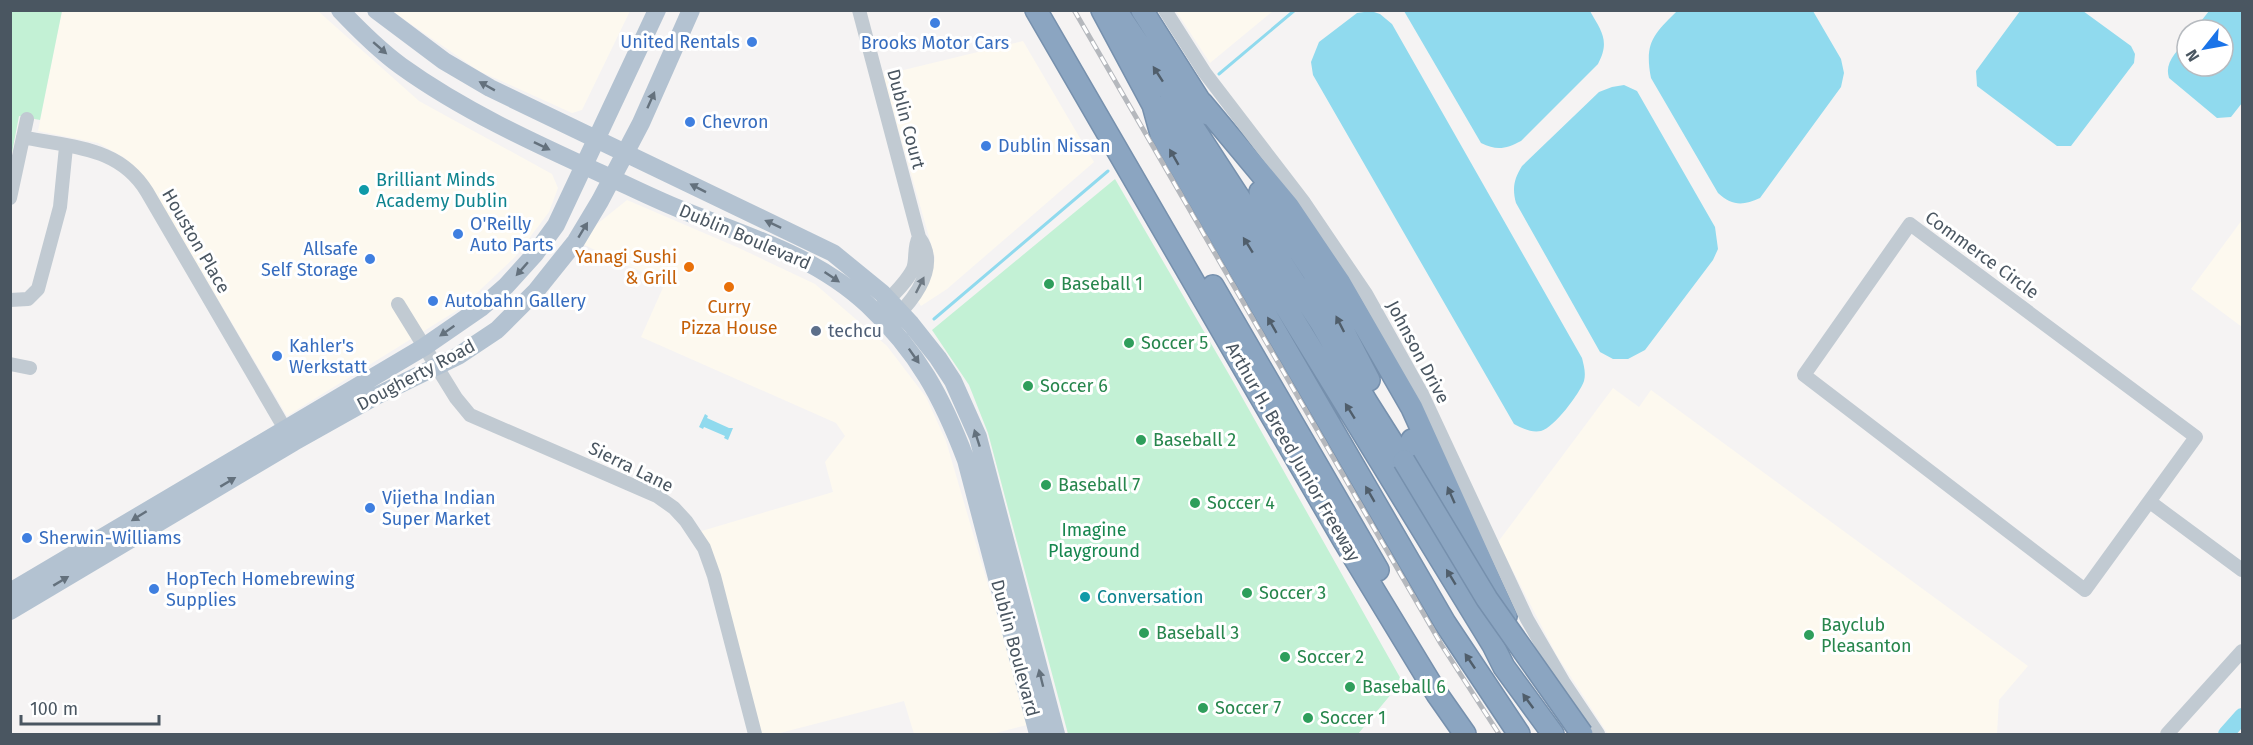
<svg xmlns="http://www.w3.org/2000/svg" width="2253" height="745" font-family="'Fira Sans',sans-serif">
  <rect width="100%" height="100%" fill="#f5f3f3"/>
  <path fill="#fdf9ef" d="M62 11H318L419 101 552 174 558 188 549 212 515 257 461 308 287 416 164 208 125 158 98 143 38 131Z
    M392 11H630L582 110 572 113 479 71Z
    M1176 11H1273L1210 63Z
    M1023 41 1094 162 947 289 921 306 917 300 935 258 883 75Z
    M627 200 739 248 815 284 887 346 926 397 946 441 996 612 1035 723 992 734H914L904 701 776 734H755L695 533 833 492 825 462 845 436 836 423 641 337 665 283 576 241Z
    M2242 220V327L2191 289Z
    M1613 388 1639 407 1651 390 2028 666 1999 700 1997 734H1608L1556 654 1498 542Z"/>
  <path fill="#c3f1d5" d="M11 11H62L40 120 19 116 11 158Z
    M1115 179 1234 383 1402 681 1358 734H1068L988 433 969 385 932 330Z"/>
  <path fill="#90daee" d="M1678 10 1813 11 1841 59 1844 73 1841 87 1760 198C1743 206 1732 206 1718 193L1651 78C1644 42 1654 34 1678 10Z
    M1371 11 1380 14 1392 24 1582 358C1584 366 1586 373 1584 381 1580 393 1554 428 1541 431 1531 433 1522 428 1514 424L1313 75 1311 62 1319 42 1357 13Z
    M1404 11H1590C1602 32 1610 41 1598 64L1521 141C1506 149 1497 151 1481 143Z
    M2020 11H2083L2131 46 2135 54 2134 63 2071 146H2057L1977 86 1976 71Z
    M2209 11H2242V103L2231 117 2217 118 2169 78C2164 62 2177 52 2187 39V66H2223V30H2194Z
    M1624 85 1637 91 1715 227 1718 249 1713 260 1645 350 1628 359H1613L1600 352 1516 203C1512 188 1514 179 1522 166L1599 92 1612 87Z
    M705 414 708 416 707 418 729 428H733L728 440 724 438 725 436 704 427 703 429 699 427Z"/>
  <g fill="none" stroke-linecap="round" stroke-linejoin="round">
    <path stroke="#90daee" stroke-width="3" d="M1219 74 1295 10
      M934 319 1108 171"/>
    <path stroke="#90daee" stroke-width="16" d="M2226 734 2242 716"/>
    <g stroke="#7690ad" stroke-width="24">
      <path id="highway" d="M1036 10 1344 541 1437 694 1465 734
        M1102 10 1153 105 1161 134 1445 623 1519 734
        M1113 10 1121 18 1146 55 1321 323 1366 401 1404 461
        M1142 10 1208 114
        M1202 103 1288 206 1340 283 1412 408 1506 616
        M1154 105 1175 126 1493 645 1504 667 1553 734
        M1260 192 1313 272 1369 380
        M1213 286 1378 570
        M1412 440 1438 506"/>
    </g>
    <path stroke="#c1cad2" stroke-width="14" d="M859 10 919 237C940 266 916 297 895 318
      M1165 10 1205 73 1303 201 1366 294 1422 394 1527 619 1564 683 1598 734
      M23 137C72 148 119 146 147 192L285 429
      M10 198 27 119
      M1910 224 2196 437 2085 590 1804 375Z
      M10 300 28 299 38 289 60 207 66 147
      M398 304 456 398 470 415 657 496 674 508 686 521 704 548 714 576 755 734
      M882 306C893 295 906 283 913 269 917 259 913 248 919 237
      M10 364 30 368
      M2150 502 2242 570
      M2167 734 2242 651"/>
    <path stroke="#b3c2d1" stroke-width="18" d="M340 10C359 30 379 50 401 66 462 110 532 142 600 173 629 186 658 201 687 212 750 237 817 257 868 305 918 352 942 397 966 460L1038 734
      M376 10 444 61 490 88 833 253 882 293 911 324 938 358 953 381 978 437 1056 734
      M10 592 424 347 482 307 506 286 535 254 556 225 657 10
      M10 611 294 442 376 396 458 356 497 330 536 291 576 241 600 201 641 123 691 10"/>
    <use href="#highway" stroke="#8ba5c1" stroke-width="21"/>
    <g stroke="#b5b8bd" stroke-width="5">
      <path id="rail" d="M1074 10 1441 644 1499 734"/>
    </g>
    <use href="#rail" stroke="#fff" stroke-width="3" stroke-dasharray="9" stroke-linecap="butt"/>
    <g stroke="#7690ad" stroke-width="24" stroke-linecap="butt">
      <path id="highway-bridge" d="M1404 461 1487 599 1582 734"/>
    </g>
    <use href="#highway-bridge" stroke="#8ba5c1" stroke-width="21"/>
  </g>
  <defs><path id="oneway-solid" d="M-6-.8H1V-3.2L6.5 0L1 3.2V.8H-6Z" transform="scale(1.5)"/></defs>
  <g fill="#64717d">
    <use href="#oneway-solid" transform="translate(380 48) rotate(41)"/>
    <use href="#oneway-solid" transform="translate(487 86) rotate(-151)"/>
    <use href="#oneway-solid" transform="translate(651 100) rotate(-66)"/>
    <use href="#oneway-solid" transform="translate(542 146) rotate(26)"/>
    <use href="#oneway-solid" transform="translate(698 188) rotate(-153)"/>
    <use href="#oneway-solid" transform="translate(773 224) rotate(-155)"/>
    <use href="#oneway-solid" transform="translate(583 230) rotate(-59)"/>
    <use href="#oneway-solid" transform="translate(522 269) rotate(131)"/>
    <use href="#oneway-solid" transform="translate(832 277) rotate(34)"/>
    <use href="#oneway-solid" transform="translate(447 331) rotate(145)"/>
    <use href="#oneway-solid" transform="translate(914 356) rotate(55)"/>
    <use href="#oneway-solid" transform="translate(977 438) rotate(-108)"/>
    <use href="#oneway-solid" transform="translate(228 482) rotate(-31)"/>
    <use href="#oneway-solid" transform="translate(139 516) rotate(148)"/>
    <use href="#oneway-solid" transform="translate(61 581) rotate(-31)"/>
    <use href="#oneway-solid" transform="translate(1041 678) rotate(-104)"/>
  </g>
  <g fill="#505e6b">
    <use href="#oneway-solid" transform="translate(1158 74) rotate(-123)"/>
    <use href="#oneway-solid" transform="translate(1174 157) rotate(-120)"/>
    <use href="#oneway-solid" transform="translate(1248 245) rotate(-122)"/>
    <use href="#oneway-solid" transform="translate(1340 324) rotate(-117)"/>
    <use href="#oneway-solid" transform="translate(1272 325) rotate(-120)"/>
    <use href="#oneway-solid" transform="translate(1350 411) rotate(-122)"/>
    <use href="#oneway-solid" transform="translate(1370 494) rotate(-120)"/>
    <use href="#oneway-solid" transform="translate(1451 495) rotate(-114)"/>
    <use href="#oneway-solid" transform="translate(1451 577) rotate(-121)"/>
    <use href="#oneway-solid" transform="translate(1470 661) rotate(-124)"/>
    <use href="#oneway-solid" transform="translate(1528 701) rotate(-126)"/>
  </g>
  <use fill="#6e7983" href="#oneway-solid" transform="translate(920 285) rotate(-63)"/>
  <g fill="#3f7fe0" stroke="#fff" stroke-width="2">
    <circle cx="935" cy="23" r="6"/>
    <circle cx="752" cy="42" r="6"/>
    <circle cx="690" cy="122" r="6"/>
    <circle cx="986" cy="146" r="6"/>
    <circle cx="458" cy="234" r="6"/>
    <circle cx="370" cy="259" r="6"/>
    <circle cx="433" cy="301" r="6"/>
    <circle cx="277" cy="356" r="6"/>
    <circle cx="370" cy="508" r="6"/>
    <circle cx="27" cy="538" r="6"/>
    <circle cx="154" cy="589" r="6"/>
  </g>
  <g fill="#0f9aa8" stroke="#fff" stroke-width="2">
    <circle cx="364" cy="190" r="6"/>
    <circle cx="1085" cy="597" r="6"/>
  </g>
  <g fill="#e8710a" stroke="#fff" stroke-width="2">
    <circle cx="689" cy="267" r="6"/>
    <circle cx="729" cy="287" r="6"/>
  </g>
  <g fill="#2e9e5b" stroke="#fff" stroke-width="2">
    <circle cx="1049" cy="284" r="6"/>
    <circle cx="1129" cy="343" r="6"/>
    <circle cx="1028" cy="386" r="6"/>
    <circle cx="1141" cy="440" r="6"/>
    <circle cx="1046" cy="485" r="6"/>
    <circle cx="1195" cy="503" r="6"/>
    <circle cx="1247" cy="593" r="6"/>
    <circle cx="1144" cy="633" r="6"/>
    <circle cx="1809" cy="635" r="6"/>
    <circle cx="1285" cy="657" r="6"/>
    <circle cx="1350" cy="687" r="6"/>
    <circle cx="1203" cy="708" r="6"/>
    <circle cx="1308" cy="718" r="6"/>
  </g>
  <circle fill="#5c6f8a" stroke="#fff" stroke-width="2" cx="816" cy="331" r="6"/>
  <g text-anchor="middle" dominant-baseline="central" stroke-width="6" stroke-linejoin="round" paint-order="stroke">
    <g font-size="18" fill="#366cbe" stroke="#fff" text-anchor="start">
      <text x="740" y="42" text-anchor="end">United Rentals</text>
      <text x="935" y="43" text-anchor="middle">Brooks Motor Cars</text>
      <text x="702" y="122">Chevron</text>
      <text x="998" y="146">Dublin Nissan</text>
      <text x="470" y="224">O'Reilly<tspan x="470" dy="21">Auto Parts</tspan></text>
      <text x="358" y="249" text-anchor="end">Allsafe<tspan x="358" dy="21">Self Storage</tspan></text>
      <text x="445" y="301">Autobahn Gallery</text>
      <text x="289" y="346">Kahler's<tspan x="289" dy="21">Werkstatt</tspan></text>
      <text x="382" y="498">Vijetha Indian<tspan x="382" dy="21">Super Market</tspan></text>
      <text x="39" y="538">Sherwin-Williams</text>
      <text x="166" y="579">HopTech Homebrewing<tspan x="166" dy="21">Supplies</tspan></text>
    </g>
    <g font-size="18" fill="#4a5661" stroke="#fff">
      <text transform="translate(906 119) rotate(75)">Dublin Court</text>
      <text transform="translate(745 237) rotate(23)">Dublin Boulevard</text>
      <text transform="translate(196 241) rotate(60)">Houston Place</text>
      <text transform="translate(1982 255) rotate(36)">Commerce Circle</text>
      <text transform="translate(1418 352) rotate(62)">Johnson Drive</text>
      <text transform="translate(416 375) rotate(-28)">Dougherty Road</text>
      <text transform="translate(1293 452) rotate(60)">Arthur H. Breed Junior Freeway</text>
      <text transform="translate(631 467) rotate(26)">Sierra Lane</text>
      <text transform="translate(1015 648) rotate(75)">Dublin Boulevard</text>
    </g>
    <g font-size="18" fill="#0d838f" stroke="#fff" text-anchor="start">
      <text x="376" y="180">Brilliant Minds<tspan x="376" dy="21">Academy Dublin</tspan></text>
      <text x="1097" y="597">Conversation</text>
    </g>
    <g font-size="18" fill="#c56008" stroke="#fff" text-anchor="end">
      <text x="677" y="257">Yanagi Sushi<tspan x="677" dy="21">&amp; Grill</tspan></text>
      <text x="729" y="307" text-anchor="middle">Curry<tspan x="729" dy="21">Pizza House</tspan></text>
    </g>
    <g font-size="18" fill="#27864d" stroke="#fff" text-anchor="start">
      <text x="1061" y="284">Baseball 1</text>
      <text x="1141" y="343">Soccer 5</text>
      <text x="1040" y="386">Soccer 6</text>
      <text x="1153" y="440">Baseball 2</text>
      <text x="1058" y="485">Baseball 7</text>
      <text x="1207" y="503">Soccer 4</text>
      <text x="1259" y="593">Soccer 3</text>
      <text x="1821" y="625">Bayclub<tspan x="1821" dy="21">Pleasanton</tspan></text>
      <text x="1156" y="633">Baseball 3</text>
      <text x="1297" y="657">Soccer 2</text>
      <text x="1362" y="687">Baseball 6</text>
      <text x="1215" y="708">Soccer 7</text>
      <text x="1320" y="718">Soccer 1</text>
    </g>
    <g font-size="18" fill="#4e5e75" stroke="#fff" text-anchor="start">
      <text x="828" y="331">techcu</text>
    </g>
    <g font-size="18" fill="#17864f" stroke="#fff">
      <text x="1094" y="530">Imagine<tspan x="1094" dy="21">Playground</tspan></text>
    </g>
  </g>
  <rect width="2253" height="745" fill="none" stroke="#4a5661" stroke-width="24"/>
  <g transform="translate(2205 48) rotate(239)"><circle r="28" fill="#ffffff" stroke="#b7bbc0" stroke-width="1.5"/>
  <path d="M0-4.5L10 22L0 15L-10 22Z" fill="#1a73e8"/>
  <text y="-9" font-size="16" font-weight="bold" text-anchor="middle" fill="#4a5661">N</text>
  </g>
  <path d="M21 715v9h138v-9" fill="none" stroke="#4a5661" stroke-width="3"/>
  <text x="30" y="715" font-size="18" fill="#4a5661" stroke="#ffffff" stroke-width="4.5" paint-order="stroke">100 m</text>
</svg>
